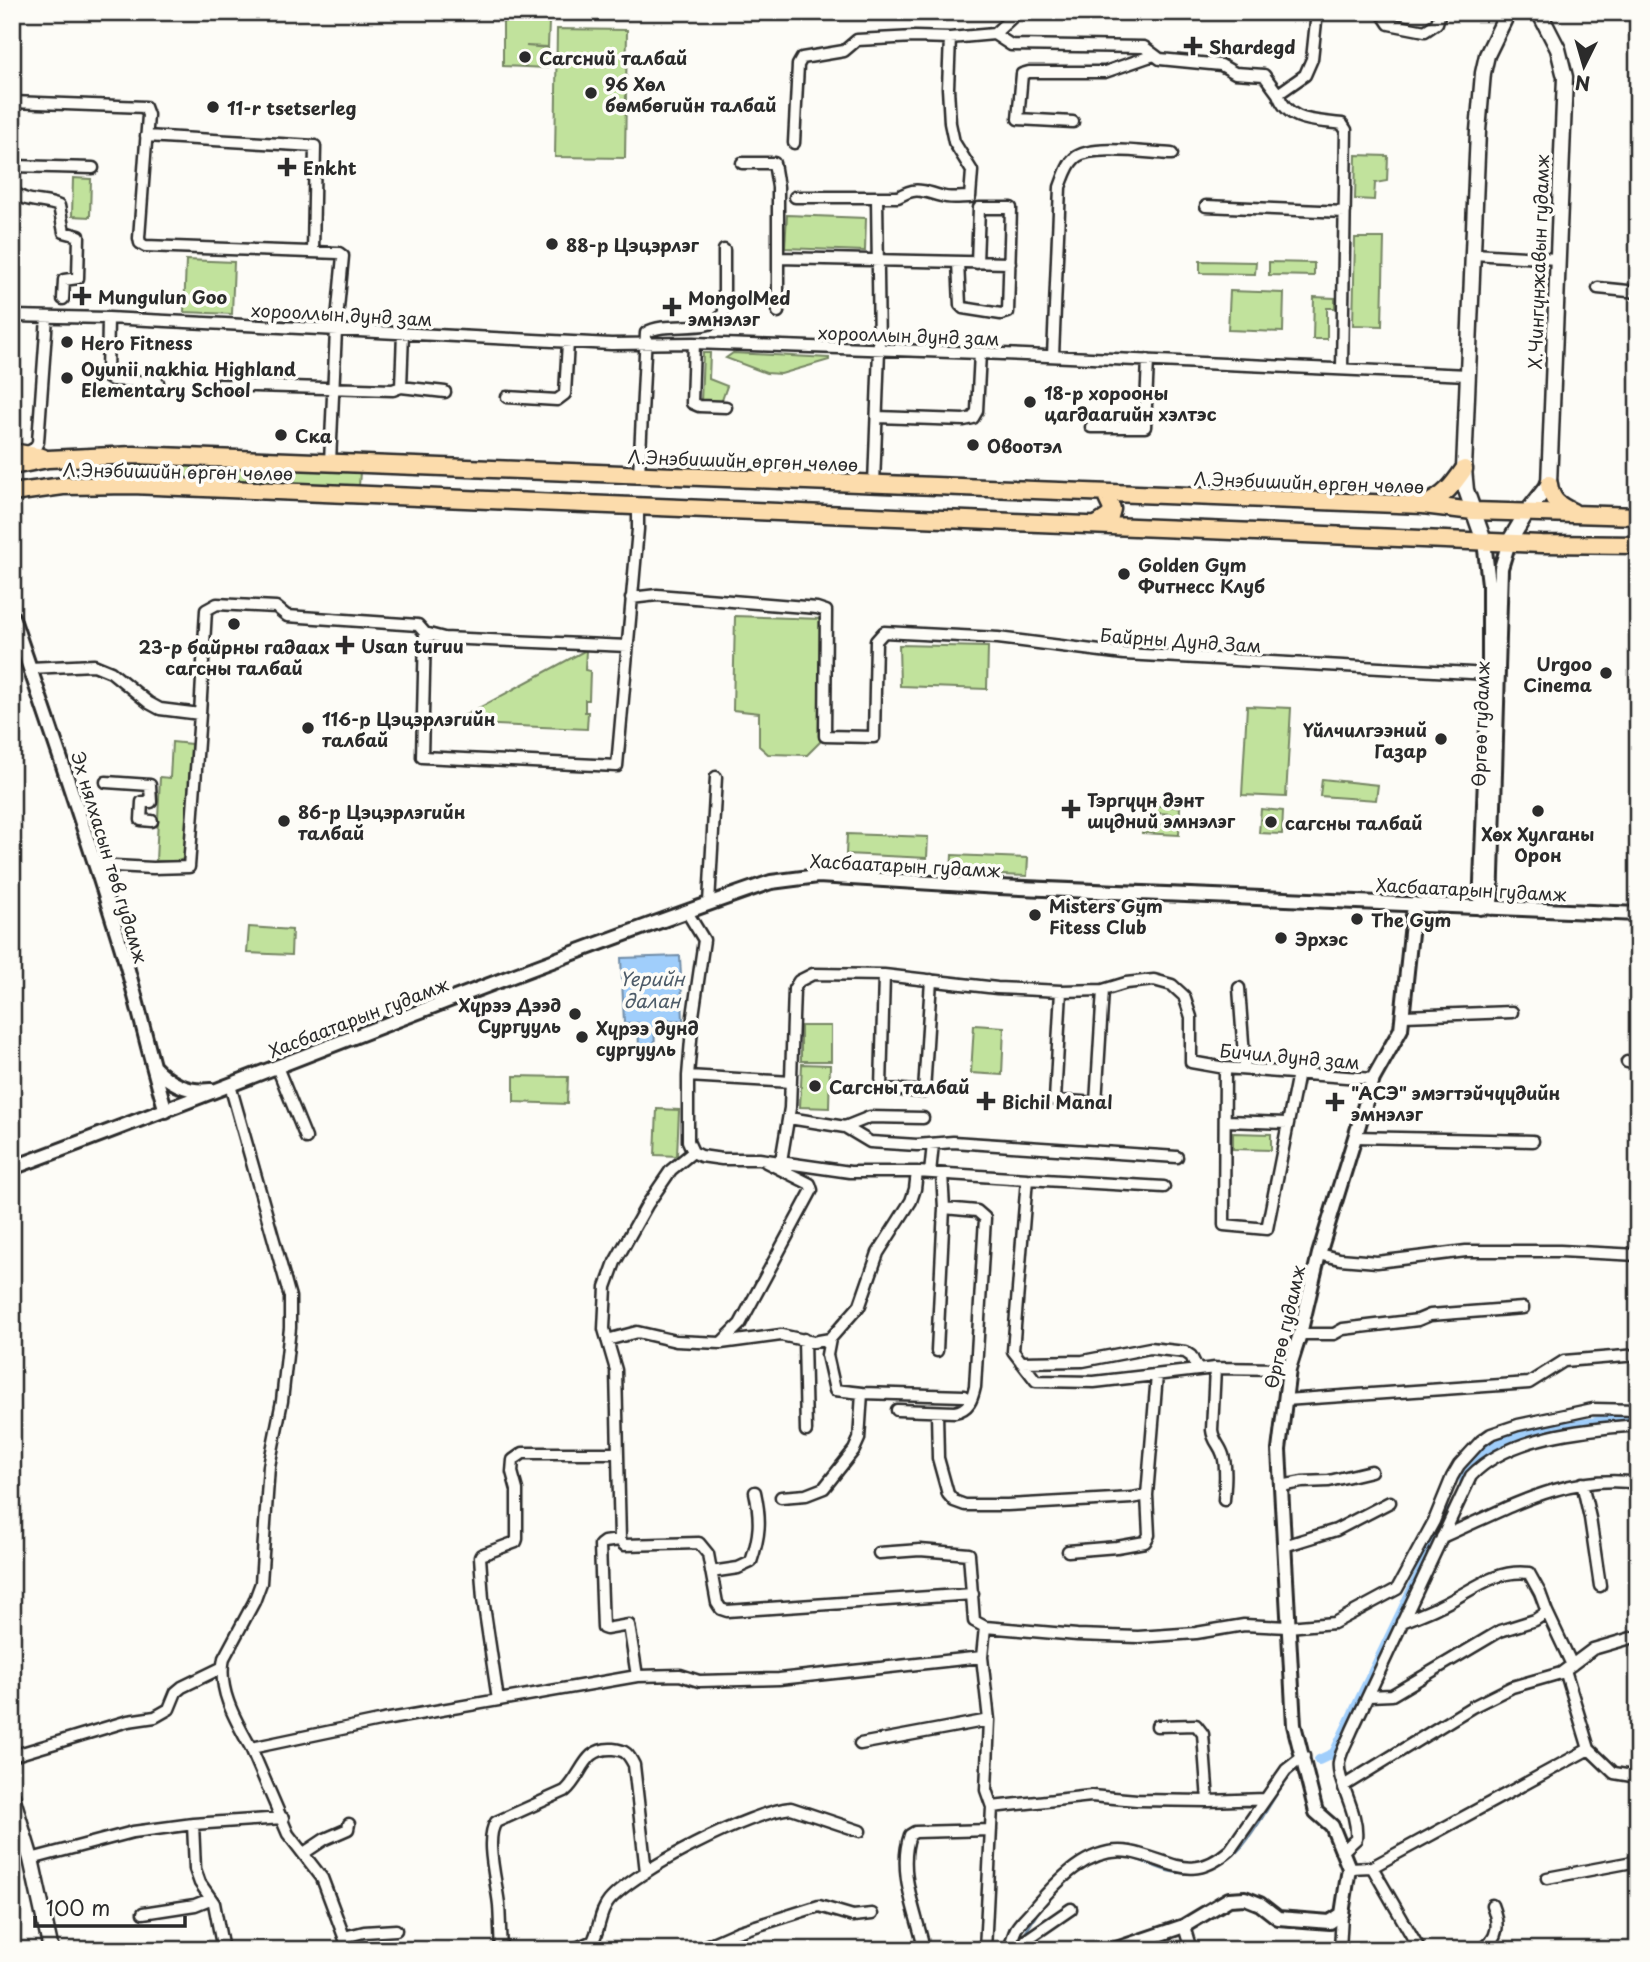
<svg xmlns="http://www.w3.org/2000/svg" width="1650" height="1962" font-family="'Playpen Sans',sans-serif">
  <rect width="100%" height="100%" fill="#fdfcf7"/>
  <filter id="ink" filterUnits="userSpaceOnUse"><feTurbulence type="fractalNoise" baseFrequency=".0143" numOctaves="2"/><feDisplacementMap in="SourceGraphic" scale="14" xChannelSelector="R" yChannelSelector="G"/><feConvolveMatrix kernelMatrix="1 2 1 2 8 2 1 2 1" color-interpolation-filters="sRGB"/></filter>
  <g filter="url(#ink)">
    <path fill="#c1e29c" stroke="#768664" stroke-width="2" d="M503 20 549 22 548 47 526 46 548 48 547 68 503 66Z
      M557 29 627 30 625 158 555 157Z
      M1356 155 1388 156 1387 181 1375 183 1374 200 1355 199Z
      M73 178 91 179 90 217 72 216Z
      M787 215 866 218 865 251 785 248Z
      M1355 238H1384L1382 326 1353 325Z
      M186 260 234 262 232 314 184 312Z
      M1200 261 1256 262 1255 274 1200 273Z
      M1269 262 1314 263V276L1269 275Z
      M1230 291 1284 293 1283 332 1228 330Z
      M1314 297 1335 298V308H1327V339H1313Z
      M703 353H710L709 379 727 386 721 403 701 402Z
      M733 353 829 358V360L781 374 766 373 726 358Z
      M151 464 193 465 192 478 67 476 72 472 101 471Z
      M202 465 360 472 359 486 201 479Z
      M735 616 821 619 820 742 807 755 768 754 759 746V713L733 710Z
      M899 645 988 647 987 689 900 686Z
      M586 650 585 670 590 671 589 700H585V712H588L587 729 451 723Z
      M1247 706 1291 708 1286 797 1242 795Z
      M172 742 191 744 186 857 179 861H156L160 777 170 778Z
      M1322 779 1378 785 1376 800 1320 796Z
      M1144 805 1180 807 1179 835 1142 833 1143 824 1171 825V814L1143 812Z
      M1261 809 1283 811 1282 834 1259 833Z
      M847 834 928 837 927 858 846 854Z
      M952 855 1028 858 1027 876 951 873Z
      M249 927 292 930 291 955 247 953Z
      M974 1025 1004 1027 1002 1075 971 1073Z
      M801 1026H831V1061H801Z
      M802 1064 830 1065 829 1108 800 1107Z
      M514 1076 568 1077 567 1104 514 1102Z
      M657 1109 679 1110 677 1156 655 1155Z
      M1233 1133 1271 1134V1150L1233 1149Z"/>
    <path fill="#a0cefb" stroke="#718da8" stroke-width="2" d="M680 956 683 1020 654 1021 655 1048H639L638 1023H624L621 958Z"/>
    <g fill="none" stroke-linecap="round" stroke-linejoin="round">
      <path stroke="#718da8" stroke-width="2.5" d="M1102 1859C1110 1858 1121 1855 1129 1857 1151 1863 1170 1877 1193 1872
        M1210 1868C1252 1858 1268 1794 1298 1767
        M1021 1940 1041 1907"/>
      <path stroke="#a0cefb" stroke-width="10" d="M1464 1481C1468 1473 1474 1461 1481 1454 1508 1431 1602 1421 1638 1417
        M1319 1760 1334 1753 1449 1512"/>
      <g stroke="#2b2b2b" stroke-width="15">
        <path id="minor" d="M1317 12 1312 59 1305 75 1278 94C1288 123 1315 120 1342 124L1346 130 1342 368
          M1381 12 1389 24 1425 31 1437 23 1440 12
          M994 34 1011 45 1144 47 1160 59 1221 65 1235 73 1264 75 1278 94
          M12 102 145 107 148 115 139 238 140 243 145 246 339 253 343 256 336 330 330 462
          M1073 122 1018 119 1022 74 1029 72H1105L1154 55
          M146 136 315 146 313 252
          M794 143 798 65 802 58 844 51 857 40 915 37 950 38 994 34 1018 12
          M742 163H774L778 187V312
          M12 166 93 168
          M12 189C22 204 44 199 59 206L64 232 79 236 78 278 64 280 63 299
          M795 197H898C917 186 922 191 941 196 950 199 961 197 970 197L972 171 954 142 950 123 948 88 950 38
          M1206 206 1345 212
          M1473 254 1557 259
          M778 258 1010 263
          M958 262 960 305 963 308 1001 314 1008 312 1011 208H979L977 263
          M1598 288 1638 292
          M12 316 108 318 611 344 694 343 980 353 1468 375
          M108 318 107 377 112 380 158 382
          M403 333 401 387 445 392
          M694 343 692 403 699 406 726 407
          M1053 356 1060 187C1064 177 1067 165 1075 158 1090 144 1150 153 1172 154
          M219 385 393 390 401 387
          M507 397 557 400 565 394 568 342
          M877 417 964 420 973 418 977 411 980 353
          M1091 427H1145L1148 360
          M26 453 35 448 38 442 47 317
          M639 475 646 333C667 319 714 336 724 312V250
          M874 484 879 350 877 197
          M631 598 657 595 817 608 826 611 825 736 874 737 876 641 884 632 998 638 1124 654 1489 674
          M425 633 422 757 617 766 638 529V506
          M30 668 94 665 111 672 149 703 160 709 200 714 206 610 217 604 276 607 287 616 418 625 425 633 444 638 628 646
          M106 782 150 785 151 802H142L141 820 152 821
          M95 865 153 868 189 867 200 714
          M709 903 716 777
          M687 912 704 940 693 1016 688 1076V1141L693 1152 701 1156 722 1159H759L850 1172H917L1027 1179 1013 1351 1036 1381 1094 1382 1215 1368 1289 1369
          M884 975 881 1088 924 1092 931 980
          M1239 988 1245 1069
          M1061 991 1055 1100 1096 1103 1103 990
          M1404 1016 1512 1012
          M1627 1062 1638 1063
          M277 1067 306 1138
          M1225 1068 1224 1225 1267 1229 1298 1073
          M688 1076 791 1082
          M230 1085 290 1297V1328L282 1401 269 1466 261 1583 254 1602 224 1658C217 1690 236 1721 251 1748
          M789 1118 845 1127 870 1142 917 1145 953 1142 1177 1157
          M1225 1121 1288 1123
          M845 1127 870 1117 923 1118
          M1355 1137 1533 1141
          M693 1152 671 1170 647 1205 615 1262 606 1287 604 1329 616 1370 620 1540 624 1545 699 1543 708 1554 717 1603 721 1609 727 1611 973 1594
          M781 1161 790 1108 794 989 799 981 813 974 884 975 997 988 1061 991 1103 990 1126 983 1154 980 1172 985 1184 996 1191 1017V1062L1225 1068 1373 1079
          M930 1173 933 1144
          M1027 1179 1164 1187
          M1319 1254 1340 1259 1377 1262 1466 1251H1560L1638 1255
          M1300 1334H1334L1343 1329 1418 1320 1430 1315 1523 1308
          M804 1339 806 1431
          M607 1340 637 1332 676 1341 721 1343 781 1335 813 1342 830 1339
          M721 1343 740 1324 812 1190 810 1184 766 1162
          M937 1351 944 1208 942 1174
          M1021 1362 1083 1361 1150 1348 1185 1352 1191 1356 1198 1370
          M1215 1368 1212 1430C1213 1441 1220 1445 1223 1455 1227 1469 1225 1485 1224 1500
          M862 1393 964 1396
          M1285 1400 1529 1383 1564 1361 1638 1355
          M897 1410 955 1412C969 1409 972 1400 975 1387L985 1218 977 1211 944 1208
          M937 1412 938 1458 948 1494 954 1501 965 1505H1007L1132 1498 1147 1495 1157 1375
          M1582 1483 1590 1518 1600 1586
          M1281 1486 1302 1482 1329 1481 1371 1471
          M781 1497 806 1495 824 1488 854 1450 859 1439 862 1393 835 1390 827 1355 830 1339 860 1305 878 1253 911 1201 915 1189 917 1172
          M1442 1537C1507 1509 1564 1473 1638 1483
          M620 1540 604 1542 600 1545 603 1628 606 1629 629 1625 637 1676
          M1284 1546 1336 1530 1390 1502
          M1068 1551 1117 1547 1145 1542 1149 1535 1147 1495
          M879 1553 920 1550 969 1554 974 1621 985 1627 1077 1635 1138 1637 1196 1633 1244 1625 1288 1627 1334 1623 1397 1589 1434 1521 1452 1477 1459 1465 1481 1441 1491 1434 1518 1425 1593 1409 1638 1410
          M711 1572 738 1568 751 1562C760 1535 761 1520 755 1492
          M1547 1612 1572 1665
          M1565 1670 1589 1749 1614 1773 1638 1777
          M1369 1696 1392 1695 1500 1631 1535 1620 1547 1612 1540 1593 1529 1573C1492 1569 1470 1593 1438 1607 1426 1613 1414 1617 1402 1622
          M498 1700 483 1599 480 1557 481 1555 516 1542 517 1539V1490L512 1472 513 1460 523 1453H617
          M1157 1726 1196 1725 1203 1734 1208 1801
          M860 1744 989 1720
          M12 1756 128 1721 155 1717 169 1709 176 1692 182 1687 221 1668
          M1345 1785 1472 1707 1512 1687 1561 1673 1593 1649 1638 1636
          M992 1807 1091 1796 1137 1800 1208 1801 1265 1799
          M193 1824 195 1869 200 1883 214 1903 223 1950
          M12 1847 26 1843
          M1344 1850 1356 1839C1359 1811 1336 1781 1339 1762 1341 1751 1348 1740 1352 1730L1471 1476C1508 1436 1586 1429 1638 1425
          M304 1853 325 1839 348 1829 349 1824
          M31 1859 133 1832 193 1824 283 1818
          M1372 1867 1420 1950
          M1349 1868 1372 1867 1589 1749
          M1547 1878 1638 1861
          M143 1913 195 1905 210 1899
          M1184 1926 1191 1950
          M344 1937 364 1932 396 1930
          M922 1940C914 1907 898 1869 910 1835L915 1832 991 1830
          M349 1950 322 1878 288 1834 251 1748 384 1720 637 1676 680 1675 699 1681 779 1679 982 1657
          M501 1950C500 1935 500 1920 499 1905 497 1883 484 1839 496 1822L565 1791C583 1776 583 1747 613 1749 626 1750 629 1755 634 1765L646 1872
          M572 1950 593 1941C600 1928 599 1913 609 1901 635 1870 750 1812 791 1808L860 1831
          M696 1950 737 1932 819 1906 853 1916 872 1914
          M985 1950 992 1807 986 1790 989 1720 982 1657 985 1627
          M1009 1950C1011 1943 1013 1935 1016 1929 1020 1922 1028 1915 1033 1909 1057 1881 1089 1845 1130 1852 1171 1860 1191 1884 1230 1850L1286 1770 1304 1756
          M1023 1950 1026 1940 1071 1909
          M1340 1950 1342 1914
          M1481 1950C1500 1938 1499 1923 1492 1905"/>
      </g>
      <g stroke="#2b2b2b" stroke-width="18">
        <path id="tertiary" d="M12 616C50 726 87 835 121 946 138 1001 149 1057 166 1111
          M1480 908 1489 674V584L1484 541
          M1491 908 1501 568 1509 542
          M153 1066C169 1083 187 1093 211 1090
          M12 1168C265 1074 515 970 771 882L818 876 999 887 1638 914
          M1113 1950 1184 1926 1229 1899 1245 1898 1260 1904 1278 1918 1330 1922 1342 1914 1349 1868 1332 1826 1316 1812 1294 1725 1279 1450 1289 1369 1300 1334 1319 1254 1373 1079 1401 1029 1414 904"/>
      </g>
      <g stroke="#2b2b2b" stroke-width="19">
        <path id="secondary" d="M1484 541 1466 490 1464 469 1478 131 1483 73 1487 55 1508 12
          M1509 542 1527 512 1549 484 1565 77 1558 49 1539 12
          M12 1796 31 1859 51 1950"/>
      </g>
      <g stroke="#2b2b2b" stroke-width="21">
        <path id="primary" d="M12 452 42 457
          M12 466 48 459 134 455 1423 505 1473 511 1638 516
          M1549 484C1551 500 1558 505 1573 512
          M12 493 63 486 132 485 1542 544 1638 545
          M1426 504C1445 496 1453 485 1464 469
          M1098 524 1110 516 1112 509 1105 494"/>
      </g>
      <use href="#minor" stroke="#fdfcf7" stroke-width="10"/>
      <use href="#tertiary" stroke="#fdfcf7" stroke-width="12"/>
      <use href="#secondary" stroke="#fdfcf7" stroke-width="14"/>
      <use href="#primary" stroke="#fcdcac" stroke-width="16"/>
    </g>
  </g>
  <g fill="#2b2b2b" stroke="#fdfcf7" stroke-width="2.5">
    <path d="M1189.5 35.5h7v7h7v7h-7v7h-7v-7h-7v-7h7z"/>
    <circle cx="525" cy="57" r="7"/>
    <circle cx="591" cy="93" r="7"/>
    <circle cx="213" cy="107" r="7"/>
    <path d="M283.5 156.5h7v7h7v7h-7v7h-7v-7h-7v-7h7z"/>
    <circle cx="552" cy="244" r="7"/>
    <path d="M78.5 285.5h7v7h7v7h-7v7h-7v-7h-7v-7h7z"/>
    <path d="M668.5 296.5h7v7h7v7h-7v7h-7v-7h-7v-7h7z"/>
    <circle cx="67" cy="342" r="7"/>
    <circle cx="67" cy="378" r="7"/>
    <circle cx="1030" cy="402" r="7"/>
    <circle cx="281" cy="435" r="7"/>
    <circle cx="973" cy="445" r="7"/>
    <circle cx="1124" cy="574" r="7"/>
    <circle cx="234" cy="624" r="7"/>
    <path d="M341.5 634.5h7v7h7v7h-7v7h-7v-7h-7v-7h7z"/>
    <circle cx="1606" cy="673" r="7"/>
    <circle cx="308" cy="728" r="7"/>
    <circle cx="1441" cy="739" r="7"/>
    <path d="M1067.5 798.5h7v7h7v7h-7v7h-7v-7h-7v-7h7z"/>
    <circle cx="1538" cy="811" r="7"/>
    <circle cx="284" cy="821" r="7"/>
    <circle cx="1271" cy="822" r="7"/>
    <circle cx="1035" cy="915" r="7"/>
    <circle cx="1357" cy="919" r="7"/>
    <circle cx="1281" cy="938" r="7"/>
    <circle cx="575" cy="1014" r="7"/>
    <circle cx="582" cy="1037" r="7"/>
    <circle cx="815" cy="1086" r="7"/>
    <path d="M982.5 1090.5h7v7h7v7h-7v7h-7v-7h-7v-7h7z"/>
    <path d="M1331.5 1091.5h7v7h7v7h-7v7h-7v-7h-7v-7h7z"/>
  </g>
  <g text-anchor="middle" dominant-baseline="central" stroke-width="7" stroke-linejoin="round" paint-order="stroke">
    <g font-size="18" font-weight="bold" fill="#2b2b2b" stroke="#fdfcf7" text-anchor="start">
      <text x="1209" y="46">Shardegd</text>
      <text x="539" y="57">Сагсний талбай</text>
      <text x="605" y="83">96 Хөл<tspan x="605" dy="21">бөмбөгийн талбай</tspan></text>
      <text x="227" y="107">11-r tsetserleg</text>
      <text x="303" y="167">Enkht</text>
      <text x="566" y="244">88-р Цэцэрлэг</text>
      <text x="98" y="296">Mungulun Goo</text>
      <text x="688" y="297">MongolMed<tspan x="688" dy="21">эмнэлэг</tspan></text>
      <text x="81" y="342">Hero Fitness</text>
      <text x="81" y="368">Oyunii nakhia Highland<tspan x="81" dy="21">Elementary School</tspan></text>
      <text x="1044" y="392">18-р хорооны<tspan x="1044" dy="21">цагдаагийн хэлтэс</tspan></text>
      <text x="295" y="435">Ска</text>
      <text x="987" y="445">Овоотэл</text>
      <text x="1138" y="564">Golden Gym<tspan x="1138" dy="21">Фитнесс Клуб</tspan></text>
      <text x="361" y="645">Usan turuu</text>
      <text x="234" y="646" text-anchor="middle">23-р байрны гадаах<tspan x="234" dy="21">сагсны талбай</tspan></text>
      <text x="1592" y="663" text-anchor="end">Urgoo<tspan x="1592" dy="21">Cinema</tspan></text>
      <text x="322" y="718">116-р Цэцэрлэгийн<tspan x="322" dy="21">талбай</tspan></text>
      <text x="1427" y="729" text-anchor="end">Үйлчилгээний<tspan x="1427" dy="21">Газар</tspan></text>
      <text x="1087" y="799">Тэргүүн дэнт<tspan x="1087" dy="21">шүдний эмнэлэг</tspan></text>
      <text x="298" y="811">86-р Цэцэрлэгийн<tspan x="298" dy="21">талбай</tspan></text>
      <text x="1285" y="822">сагсны талбай</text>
      <text x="1538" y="833" text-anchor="middle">Хөх Хулганы<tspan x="1538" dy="21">Орон</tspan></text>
      <text x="1049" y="905">Misters Gym<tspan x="1049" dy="21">Fitess Club</tspan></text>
      <text x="1371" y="919">The Gym</text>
      <text x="1295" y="938">Эрхэс</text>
      <text x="561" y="1004" text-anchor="end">Хүрээ Дээд<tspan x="561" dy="21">Сургууль</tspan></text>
      <text x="596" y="1027">Хүрээ дунд<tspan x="596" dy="21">сургууль</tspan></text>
      <text x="829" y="1086">Сагсны талбай</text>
      <text x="1351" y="1092">"АСЭ" эмэгтэйчүүдийн<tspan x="1351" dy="21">эмнэлэг</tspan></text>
      <text x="1002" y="1101">Bichil Manal</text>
    </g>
    <g font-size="18" fill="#2b2b2b" stroke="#fdfcf7">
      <text transform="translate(1538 262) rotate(-88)">Х.Чингүнжавын гудамж</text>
      <text transform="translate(342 314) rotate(3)">хорооллын дунд зам</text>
      <text transform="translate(909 335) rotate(2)">хорооллын дунд зам</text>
      <text transform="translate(743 460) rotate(2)">Л.Энэбишийн өргөн чөлөө</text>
      <text transform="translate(178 471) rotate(1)">Л.Энэбишийн өргөн чөлөө</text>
      <text transform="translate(1309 482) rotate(2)">Л.Энэбишийн өргөн чөлөө</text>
      <text transform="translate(1181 640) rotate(4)">Байрны Дунд Зам</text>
      <text transform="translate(1480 724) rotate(-88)">Өргөө гудамж</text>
      <text transform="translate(110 857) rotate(73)">Эх нялхасын төв гудамж</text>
      <text transform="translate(905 865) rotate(3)">Хасбаатарын гудамж</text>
      <text transform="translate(1471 889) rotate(3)">Хасбаатарын гудамж</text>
      <text transform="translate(358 1017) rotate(-21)">Хасбаатарын гудамж</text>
      <text transform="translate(1290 1056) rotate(5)">Бичил дунд зам</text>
      <text transform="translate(1284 1327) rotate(-77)">Өргөө гудамж</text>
    </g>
    <g font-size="19" font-style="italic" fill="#4e5c69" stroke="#fdfcf7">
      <text x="652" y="978">Үерийн<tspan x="652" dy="22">далан</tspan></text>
    </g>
  </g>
  <rect width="1650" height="1962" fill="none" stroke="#fdfcf7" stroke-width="42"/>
  <rect x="21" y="21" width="1608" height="1920" fill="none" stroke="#2b2b2b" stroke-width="2.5" filter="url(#ink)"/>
  <g transform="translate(1584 66) rotate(185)" stroke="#fdfcf7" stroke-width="5" paint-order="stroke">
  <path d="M0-5L12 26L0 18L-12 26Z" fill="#2b2b2b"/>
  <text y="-10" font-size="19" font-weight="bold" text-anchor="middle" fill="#2b2b2b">N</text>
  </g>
  <path d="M35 1916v10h150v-10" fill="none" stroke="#2b2b2b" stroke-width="3.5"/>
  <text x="46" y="1916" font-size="21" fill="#2b2b2b" stroke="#fdfcf7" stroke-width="5" paint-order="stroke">100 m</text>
</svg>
